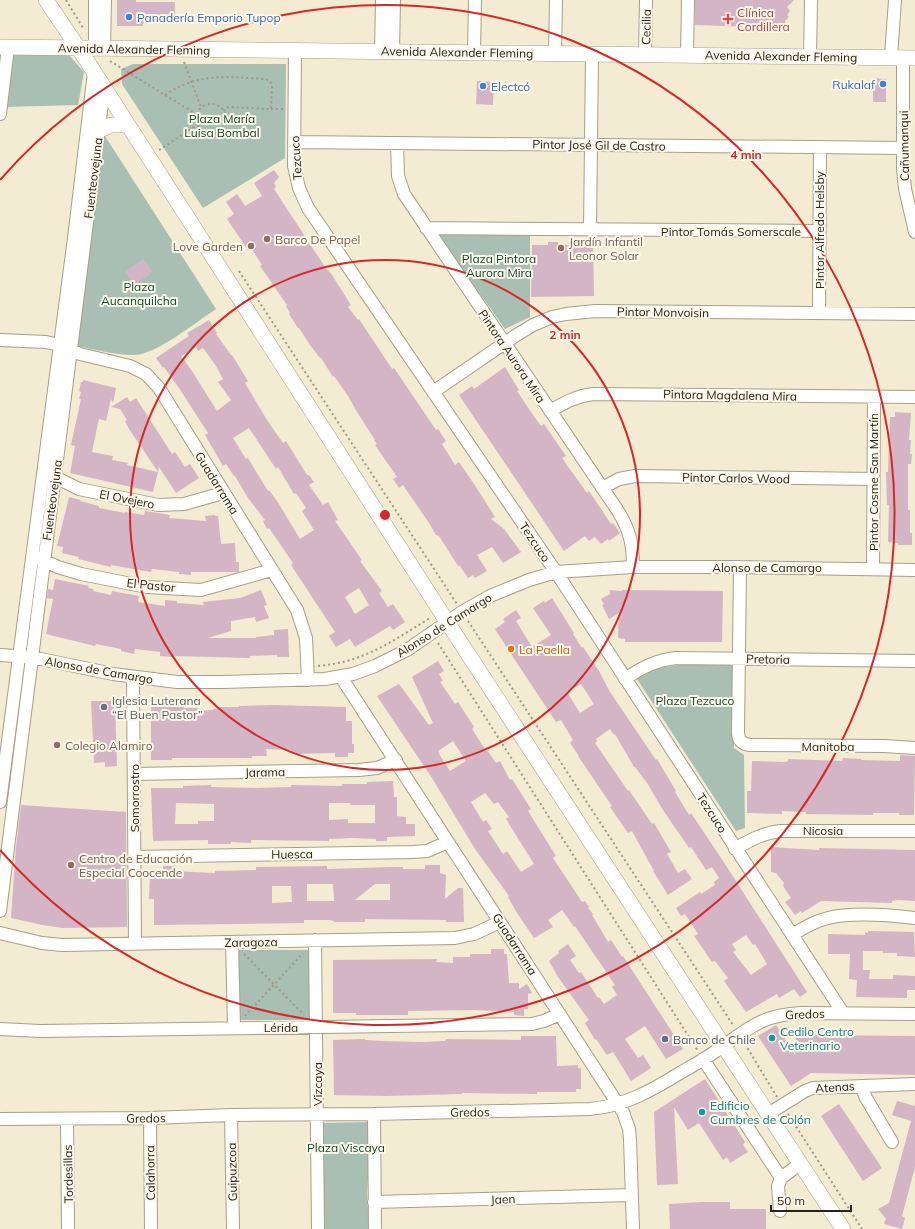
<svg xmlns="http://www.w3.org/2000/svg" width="915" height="1229" font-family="Mulish,sans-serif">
  <rect width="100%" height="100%" fill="#f3ebd2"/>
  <path fill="#aabfb4" d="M12 54 69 55 84 72 78 105 5 107Z
    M133 64H286L285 158 203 208 122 84 121 69Z
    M103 133 216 309C196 322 156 355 134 355 114 355 95 349 76 346Z
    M441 233 530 234V317L505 329 440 238Z
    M692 663 734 664V748L744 755 745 828 736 831 637 679 658 668Z
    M238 950H310L311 1020H240Z
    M371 1122 367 1193 369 1229H323L322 1123Z"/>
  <path fill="#d3b5c6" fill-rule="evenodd" d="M117 0H136V2H175V23H143V26H117Z
    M695 0H794L787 7 790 11 787 15 789 17 785 21 784 28 695 25Z
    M873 78 886 79V102H873Z
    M477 81 494 82 493 105 476 104Z
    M274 170 279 177 274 183 276 187 274 189 327 270H328L332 275 351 305 348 307 358 320 359 319 392 369 394 368 436 430 438 429 446 441 442 444 455 465 459 462 476 487 495 517 491 519 504 529 521 552 503 563 492 547 477 555 487 571 475 578 473 575 468 578 460 566H458L439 536 436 535 429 523 403 485 399 488 393 479 397 477 375 445 377 444 374 440H375L357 412 348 396 334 376 333 377 321 358H320L310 345 299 328H298L289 314 290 313 286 306 287 305 260 266 262 265 251 248 248 250 227 219 234 214 226 202 237 194 245 206 262 196 254 183Z
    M548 242H558V245H593L594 296 531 297 532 245H548Z
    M143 259 153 272 135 285 125 272Z
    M209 320 217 333 216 334 231 355H232L248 381 245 383 267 420 283 443 286 441 307 475H309L314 482 309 485 323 505 328 502 338 520 335 521 362 560 360 561 382 591 379 593 388 607 393 604 405 622 393 630 390 626 355 647 350 639 336 647 329 636 335 632 291 565 293 563 269 528 267 529 263 521 265 520 248 498 235 476H234L226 464 223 466 205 435 208 433 179 388 164 367 163 368 156 358 189 336 187 333ZM196 347 198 351 203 348 216 366 223 379 218 382 231 400 217 411 192 371 181 356ZM249 428 276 469 278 467 294 494 296 493 306 508 302 511 314 530 300 539 279 504 269 490 268 491 248 458 246 459 233 438ZM359 588 369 605 355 614 345 597Z
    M505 367 519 390 517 391 533 415 541 426 544 424 566 456 562 458 569 468 587 493 589 491 611 524 613 523 620 533 609 541 608 539 601 544 595 537 589 541 585 536 564 551 459 395 472 386 474 389Z
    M83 380 116 388 113 403 111 399 106 421 99 419 92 452 113 456 112 460 128 463 127 465 158 472 153 492 70 473 75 446 71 445 81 399H79L81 392 79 391 81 382H83Z
    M127 397 130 402 136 398 172 454 175 452 185 467 190 464 199 478 176 493 159 467 158 472 142 448 129 429 125 421 127 420 120 409 111 407Z
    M895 412 911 413 909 440H911L910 454H912L911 464H908V510H910V533H912V545H898V543L888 542 889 505H887L886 472H888L890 417H895Z
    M69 497 81 500 80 501 99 506V508L125 513V512L144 515 145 511 170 515 169 518 206 521 205 516 215 515V516H218L221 544 235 543 236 562H239V572H191V575L179 574V572L152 569 151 572 111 565V567L78 559 79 557 62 553 63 547 57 546Z
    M55 579 89 586 88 588 94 589 93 591 111 595 112 591 139 596 138 602 165 606V600L177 601V603L204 605 203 602 240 598 261 590 267 605 264 606 269 618 256 622 255 617 231 621V631L208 638H256V637L274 635V630L288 629 289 657H277V655L250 656V658L172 656V657L160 656V652L135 649 134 654 121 651V649L96 644 95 646 46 634 53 599 47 598 48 589 53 590Z
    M610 590 622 591V590L723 591 722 642H625V639L618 638 619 613 609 619 602 605 604 604 601 599 610 594Z
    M552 598 574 633 573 634 582 648 583 647 599 671 610 692 656 760 657 759 676 791 675 792 689 815 691 813 725 864 807 992 800 997 794 989 779 998 777 994 746 1012 724 981 728 978 715 961 712 962 694 936 698 934 685 914 681 916 676 908 700 892 701 894 715 885 714 882 719 878 712 867 706 870 691 847 689 848 663 810 647 783 635 767H634L615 734 614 735 610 729 596 739 597 741 595 743 628 791 629 790 652 824 654 823 671 852 667 854 678 873 685 869 692 879 668 895 653 871H654L632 831 628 833 610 807 612 806 578 756H579L570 743 573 740 561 720 556 722 511 654 495 629 505 622 503 619 516 610 521 618 516 621 532 647 551 635 533 608 544 601 545 603ZM581 684 594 704 580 713 567 692ZM746 935 753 945 755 944 767 964 751 975 733 952 736 950 732 944Z
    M438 661 444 671 439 674 443 681 440 682 455 704 458 702 474 727 472 729 486 751 487 750 496 763 500 761 510 780 512 779 531 809 528 811 556 856 553 858 582 902 585 901 589 907 588 908 593 914 592 915 608 942 611 940 622 957 623 956 683 1049 666 1059 645 1026 625 1039 638 1058 643 1055 651 1068 631 1081 613 1052 607 1055 596 1039 595 1040 585 1023 589 1020 558 977 549 961 559 953 558 951 568 944 576 956 570 960 579 973 581 972 598 998 599 997 604 1004 617 995 612 987 615 985 581 935 575 926 574 927 562 910 548 920 553 927 534 938 517 913 508 897 509 896 475 849 432 778 377 696 399 684 429 725 433 723 412 677ZM453 741 466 761 450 771 439 754H440L438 751ZM485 793 494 804 498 802 509 817 506 819 534 864 521 872 507 851 503 854 488 831 492 829 486 820 483 822 471 802Z
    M91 701H115L117 766 105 767V762L94 763Z
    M274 705 346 707V721H352V744H354V753H348V757H335V753L295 754V752H290V750L266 749 267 756H252V758H172V760H151V707H184V708H197L200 711 213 710V709H217V707H239V706Z
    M900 755 915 756 914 815H899V813H873V815L806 814V812L782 811V814L747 813V791H751L752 761 786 762 788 761V759L842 761 843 758 861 759V760L900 761Z
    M393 781 394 797H397V816L406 817V824H415V836L387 837V841H376V839L352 838 329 839V841L251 840V843L231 842V844H208V840L153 841 151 788H183V786L211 785V787L256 788 291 787V785L342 786V784H367V782ZM176 803 214 804V821H198V824H175ZM329 803H350V805H375V823H348V819L329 820Z
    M21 805 126 812 127 927 63 928 42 925 11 918 16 847Z
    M771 847 819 850V848L915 850V901L898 900 892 901V903L821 901 802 913 801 911 795 915 785 902 791 898 783 886 784 883 776 873 771 872Z
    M425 865H440V873L446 875 445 899 458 888H463L464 922H446V920L365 919V922H334V921L330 920H304V923L154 925V899H149L150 874H153V871H163V866H173V871L215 873V871L256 870V867L327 866V869L390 867H403V869H425ZM307 884H333L334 901H307ZM375 884H390V900H355ZM272 886H291L292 902 272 903Z
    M868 931 914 932 915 957 897 956V953H883V951H863V970H870L869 979H893V975L915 976V990H907V998L856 997 857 980 849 979 850 954H828V934L865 935V932L868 933Z
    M491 949H504V954H507L509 983H519V989L527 984 532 993 528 994V1009H524V1016L514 1015V1012L475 1010 408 1011V1015H356V1013H333V960L437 959 436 962 453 963V957H470V954H491Z
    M776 1025 795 1055 796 1032H805V1035L915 1036V1075L811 1073 791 1086 758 1036Z
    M521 1036H556L557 1066 578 1065V1068H581V1089H576V1092H537V1094L462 1093V1094L386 1096 334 1095 333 1040 365 1039V1040L381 1041 422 1042 445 1041 446 1039 521 1040Z
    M705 1079 745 1142 743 1145 748 1152 730 1163 727 1157 723 1160 699 1123 688 1130 674 1107 678 1184 657 1185 654 1112Z
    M897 1101 915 1106V1167L902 1216 905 1218 902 1229 884 1224 886 1219 878 1209 889 1203 911 1121 892 1115Z
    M839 1104 882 1168 863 1181 821 1116Z
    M702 1202H730V1209H766V1229H670L669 1204Z"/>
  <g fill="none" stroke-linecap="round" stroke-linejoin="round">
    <g stroke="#a79f88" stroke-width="14">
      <path id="minor" d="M95 48V0
        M104 48 105 0
        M295 50 294 166 299 188 308 208 560 578 843 1013
        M381 52 382 0
        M393 52 394 0
        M474 53 475 0
        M555 54 556 0
        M645 55 646 0
        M687 55 688 0
        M810 57 811 0
        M891 57 895 0
        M903 58V169L905 189 915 232
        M0 114 8 47
        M294 142 903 148
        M397 143 398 176 404 194 618 511C630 531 633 544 633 567
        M426 228 819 231
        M590 230 592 54
        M819 313 820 147
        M0 340 46 342 59 345 80 354 130 366 146 374 159 388 297 610 306 638 308 680
        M433 392 515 336 533 325 552 317 566 314 595 311 915 314
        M550 411C564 403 576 396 593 394L915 397
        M55 477 79 489 158 505 184 504 223 493
        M602 488 619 479 635 476 873 479
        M38 558 58 567 81 574 147 587 201 590 272 570
        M740 567 738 732C738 740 742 744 750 745L884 746 915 748
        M873 568 874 397
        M0 655 31 657 113 674 177 682H223L325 679 353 674 375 666 407 650 462 612 490 596 529 580 556 572 633 567H740L915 570
        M341 677 623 1112 629 1129 630 1139 633 1229
        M133 678 135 943
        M625 679C641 668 656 660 676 658L915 661
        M134 774 359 770 377 768 396 760
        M0 802 74 238 94 72
        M735 849C750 840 763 833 780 831H915
        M134 857 413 852 427 851 448 842
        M0 911 104 88
        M0 933 42 943 62 945 455 938 474 934 500 922
        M792 935C803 928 815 921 828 918 853 912 889 915 915 918
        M315 940 318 1229
        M232 942 234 1028
        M0 1029 40 1031 532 1024 544 1021 560 1014
        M703 1059 781 1178
        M861 1086 866 1098 892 1142
        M374 1114 375 1229
        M768 1114 805 1091 813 1088 915 1084
        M231 1115 233 1229
        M150 1118 151 1229
        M0 1119 150 1118 231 1115 374 1114 590 1109C624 1106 651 1091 680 1073 692 1066 705 1059 716 1051 749 1029 760 1015 801 1013L915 1014
        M67 1119 68 1229
        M374 1202 632 1195
        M780 1211 778 1186 781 1178 800 1164"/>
    </g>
    <g stroke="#a79f88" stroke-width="16">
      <path id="major" d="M46 0 87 61 455 634 843 1229
        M0 47 915 58
        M98 131 111 125H127"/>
    </g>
    <path stroke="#9e9886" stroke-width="2" stroke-dasharray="2 3" stroke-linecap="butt" d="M66 0 83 28
      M110 61 196 114
      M184 62 201 107
      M165 95C199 72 227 77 266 79L270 81 272 85 271 109 228 107 224 111
      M196 119a15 15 0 1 1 30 0a15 15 0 1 1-30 0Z
      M271 109H284
      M159 150 197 125
      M239 271 457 604
      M468 621 733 1025
      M438 643 698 1051
      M318 666C364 662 391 642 430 618
      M244 954 304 1015
      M245 1016 303 953
      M745 1044 777 1097
      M788 1114 862 1229"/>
    <use href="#minor" stroke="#fff" stroke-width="12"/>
    <use href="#major" stroke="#fff" stroke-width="15"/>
  </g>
  <g fill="none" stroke="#d62828" stroke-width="2">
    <circle cx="385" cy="515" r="255"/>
    <path d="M0 180A510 510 0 1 1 0 850"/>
  </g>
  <g fill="#3f7fe0" stroke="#fdf8e9" stroke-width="1.5">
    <circle cx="129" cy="17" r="4"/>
    <circle cx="883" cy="84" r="4"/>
    <circle cx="483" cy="86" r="4"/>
  </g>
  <path fill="#e0444e" stroke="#fdf8e9" stroke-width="1.5" d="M726 13h4v4h4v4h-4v4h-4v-4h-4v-4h4z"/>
  <g fill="#8d6e63" stroke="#fdf8e9" stroke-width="1.5">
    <circle cx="267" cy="239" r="4"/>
    <circle cx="251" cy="246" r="4"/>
    <circle cx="561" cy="248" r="4"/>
    <circle cx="57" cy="745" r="4"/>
    <circle cx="71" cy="865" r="4"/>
  </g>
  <circle fill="#e8710a" stroke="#fdf8e9" stroke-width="1.5" cx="511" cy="649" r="4"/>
  <circle fill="#6b7280" stroke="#fdf8e9" stroke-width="1.5" cx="104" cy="707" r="4"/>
  <g fill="#0f9aa8" stroke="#fdf8e9" stroke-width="1.5">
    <circle cx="772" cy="1038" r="4"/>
    <circle cx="702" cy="1112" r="4"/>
  </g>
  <circle fill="#5c6f8a" stroke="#fdf8e9" stroke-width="1.5" cx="665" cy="1039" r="4"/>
  <g text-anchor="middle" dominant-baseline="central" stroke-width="4" stroke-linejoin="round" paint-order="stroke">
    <g font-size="12" fill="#be3a42" stroke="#fdf8e9" text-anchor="start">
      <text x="737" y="12">Clínica<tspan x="737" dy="14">Cordillera</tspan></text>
    </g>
    <g font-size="12" fill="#366cbe" stroke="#fdf8e9" text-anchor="start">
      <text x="137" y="17">Panadería Emporio Tupop</text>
      <text x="875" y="84" text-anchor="end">Rukalaf</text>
      <text x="491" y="86">Electcó</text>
    </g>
    <g font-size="12" fill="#27241b" stroke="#fdf8e9">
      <text transform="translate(646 27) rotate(-89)">Cecilia</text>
      <text transform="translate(134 49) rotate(1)">Avenida Alexander Fleming</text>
      <text transform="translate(457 52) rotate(1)">Avenida Alexander Fleming</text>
      <text transform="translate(781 56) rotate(1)">Avenida Alexander Fleming</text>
      <text transform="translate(599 145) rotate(1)">Pintor José Gil de Castro</text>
      <text transform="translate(904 146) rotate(-91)">Cañumanqui</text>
      <text transform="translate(296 158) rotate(-94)">Tezcuco</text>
      <text transform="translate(93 178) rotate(-83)">Fuenteovejuna</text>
      <text transform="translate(819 230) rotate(-90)">Pintor Alfredo Helsby</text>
      <text x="731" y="231">Pintor Tomás Somerscale</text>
      <text transform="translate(663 312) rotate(1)">Pintor Monvoisin</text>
      <text transform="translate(512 356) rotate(56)">Pintora Aurora Mira</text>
      <text transform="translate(730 395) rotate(1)">Pintora Magdalena Mira</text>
      <text transform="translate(736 478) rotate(1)">Pintor Carlos Wood</text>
      <text transform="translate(873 482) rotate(-90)">Pintor Cosme San Martín</text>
      <text transform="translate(217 483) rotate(58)">Guadarrama</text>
      <text transform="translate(127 499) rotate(11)">El Ovejero</text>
      <text transform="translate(52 500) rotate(-82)">Fuenteovejuna</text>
      <text transform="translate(535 542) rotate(56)">Tezcuco</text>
      <text x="767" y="567">Alonso de Camargo</text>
      <text transform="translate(151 585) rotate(6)">El Pastor</text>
      <text transform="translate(444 625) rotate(-32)">Alonso de Camargo</text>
      <text transform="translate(768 659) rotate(1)">Pretoria</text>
      <text transform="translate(99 670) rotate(10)">Alonso de Camargo</text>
      <text x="828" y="746">Manitoba</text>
      <text transform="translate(265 772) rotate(-1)">Jarama</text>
      <text transform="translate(134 798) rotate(-90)">Somorrostro</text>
      <text transform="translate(712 813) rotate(57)">Tezcuco</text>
      <text x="823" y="830">Nicosia</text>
      <text transform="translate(292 854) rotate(-1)">Huesca</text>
      <text transform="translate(251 942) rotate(-1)">Zaragoza</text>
      <text transform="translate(515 944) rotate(57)">Guadarrama</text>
      <text transform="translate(805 1014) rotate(-2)">Gredos</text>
      <text x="281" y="1027">Lérida</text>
      <text transform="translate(317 1084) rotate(-90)">Vizcaya</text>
      <text transform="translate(835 1087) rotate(-4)">Atenas</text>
      <text transform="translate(470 1112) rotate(-1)">Gredos</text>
      <text transform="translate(146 1118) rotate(-1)">Gredos</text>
      <text transform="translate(232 1172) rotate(-91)">Guipuzcoa</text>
      <text transform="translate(150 1173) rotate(-91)">Calahorra</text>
      <text transform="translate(68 1174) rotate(-91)">Tordesillas</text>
      <text transform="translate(503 1199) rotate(-2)">Jaen</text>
    </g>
    <g font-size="12" fill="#0b4832" stroke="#fdf8e9">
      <text x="222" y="118">Plaza María<tspan x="222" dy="14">Luisa Bombal</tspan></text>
      <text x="499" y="258">Plaza Pintora<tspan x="499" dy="14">Aurora Mira</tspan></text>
      <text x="139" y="286">Plaza<tspan x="139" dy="14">Aucanquilcha</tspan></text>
      <text x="695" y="700">Plaza Tezcuco</text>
      <text x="346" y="1147">Plaza Viscaya</text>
    </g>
    <g font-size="12" fill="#785e54" stroke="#fdf8e9" text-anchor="start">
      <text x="275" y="239">Barco De Papel</text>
      <text x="569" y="241">Jardín Infantil<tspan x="569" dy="14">Leonor Solar</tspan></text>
      <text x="243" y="246" text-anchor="end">Love Garden</text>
      <text x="65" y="745">Colegio Alamiro</text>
      <text x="79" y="858">Centro de Educación<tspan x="79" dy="14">Especial Coocende</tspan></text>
    </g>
    <g font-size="12" fill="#c56008" stroke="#fdf8e9" text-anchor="start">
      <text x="519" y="649">La Paella</text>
    </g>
    <g font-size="12" fill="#5b616d" stroke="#fdf8e9" text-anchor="start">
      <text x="112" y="700">Iglesia Luterana<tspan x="112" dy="14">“El Buen Pastor”</tspan></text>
    </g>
    <g font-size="12" fill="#0d838f" stroke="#fdf8e9" text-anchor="start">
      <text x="780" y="1031">Cedilo Centro<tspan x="780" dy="14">Veterinario</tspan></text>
      <text x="710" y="1105">Edificio<tspan x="710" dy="14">Cumbres de Colón</tspan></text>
    </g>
    <g font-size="12" fill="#4e5e75" stroke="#fdf8e9" text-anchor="start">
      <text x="673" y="1039">Banco de Chile</text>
    </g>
  </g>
  <circle cx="385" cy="515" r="6" fill="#d62828" stroke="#fdf8e9" stroke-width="2"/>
  <g font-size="12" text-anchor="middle" font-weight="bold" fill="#d62828" stroke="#fdf8e9" stroke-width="4" stroke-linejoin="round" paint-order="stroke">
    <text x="746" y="159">4 min</text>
    <text x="565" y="339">2 min</text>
  </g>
  <path d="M771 1205v6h80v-6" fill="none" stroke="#27241b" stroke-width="2"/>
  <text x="777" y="1205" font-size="12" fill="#27241b" stroke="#fdf8e9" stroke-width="3" paint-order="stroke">50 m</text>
</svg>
